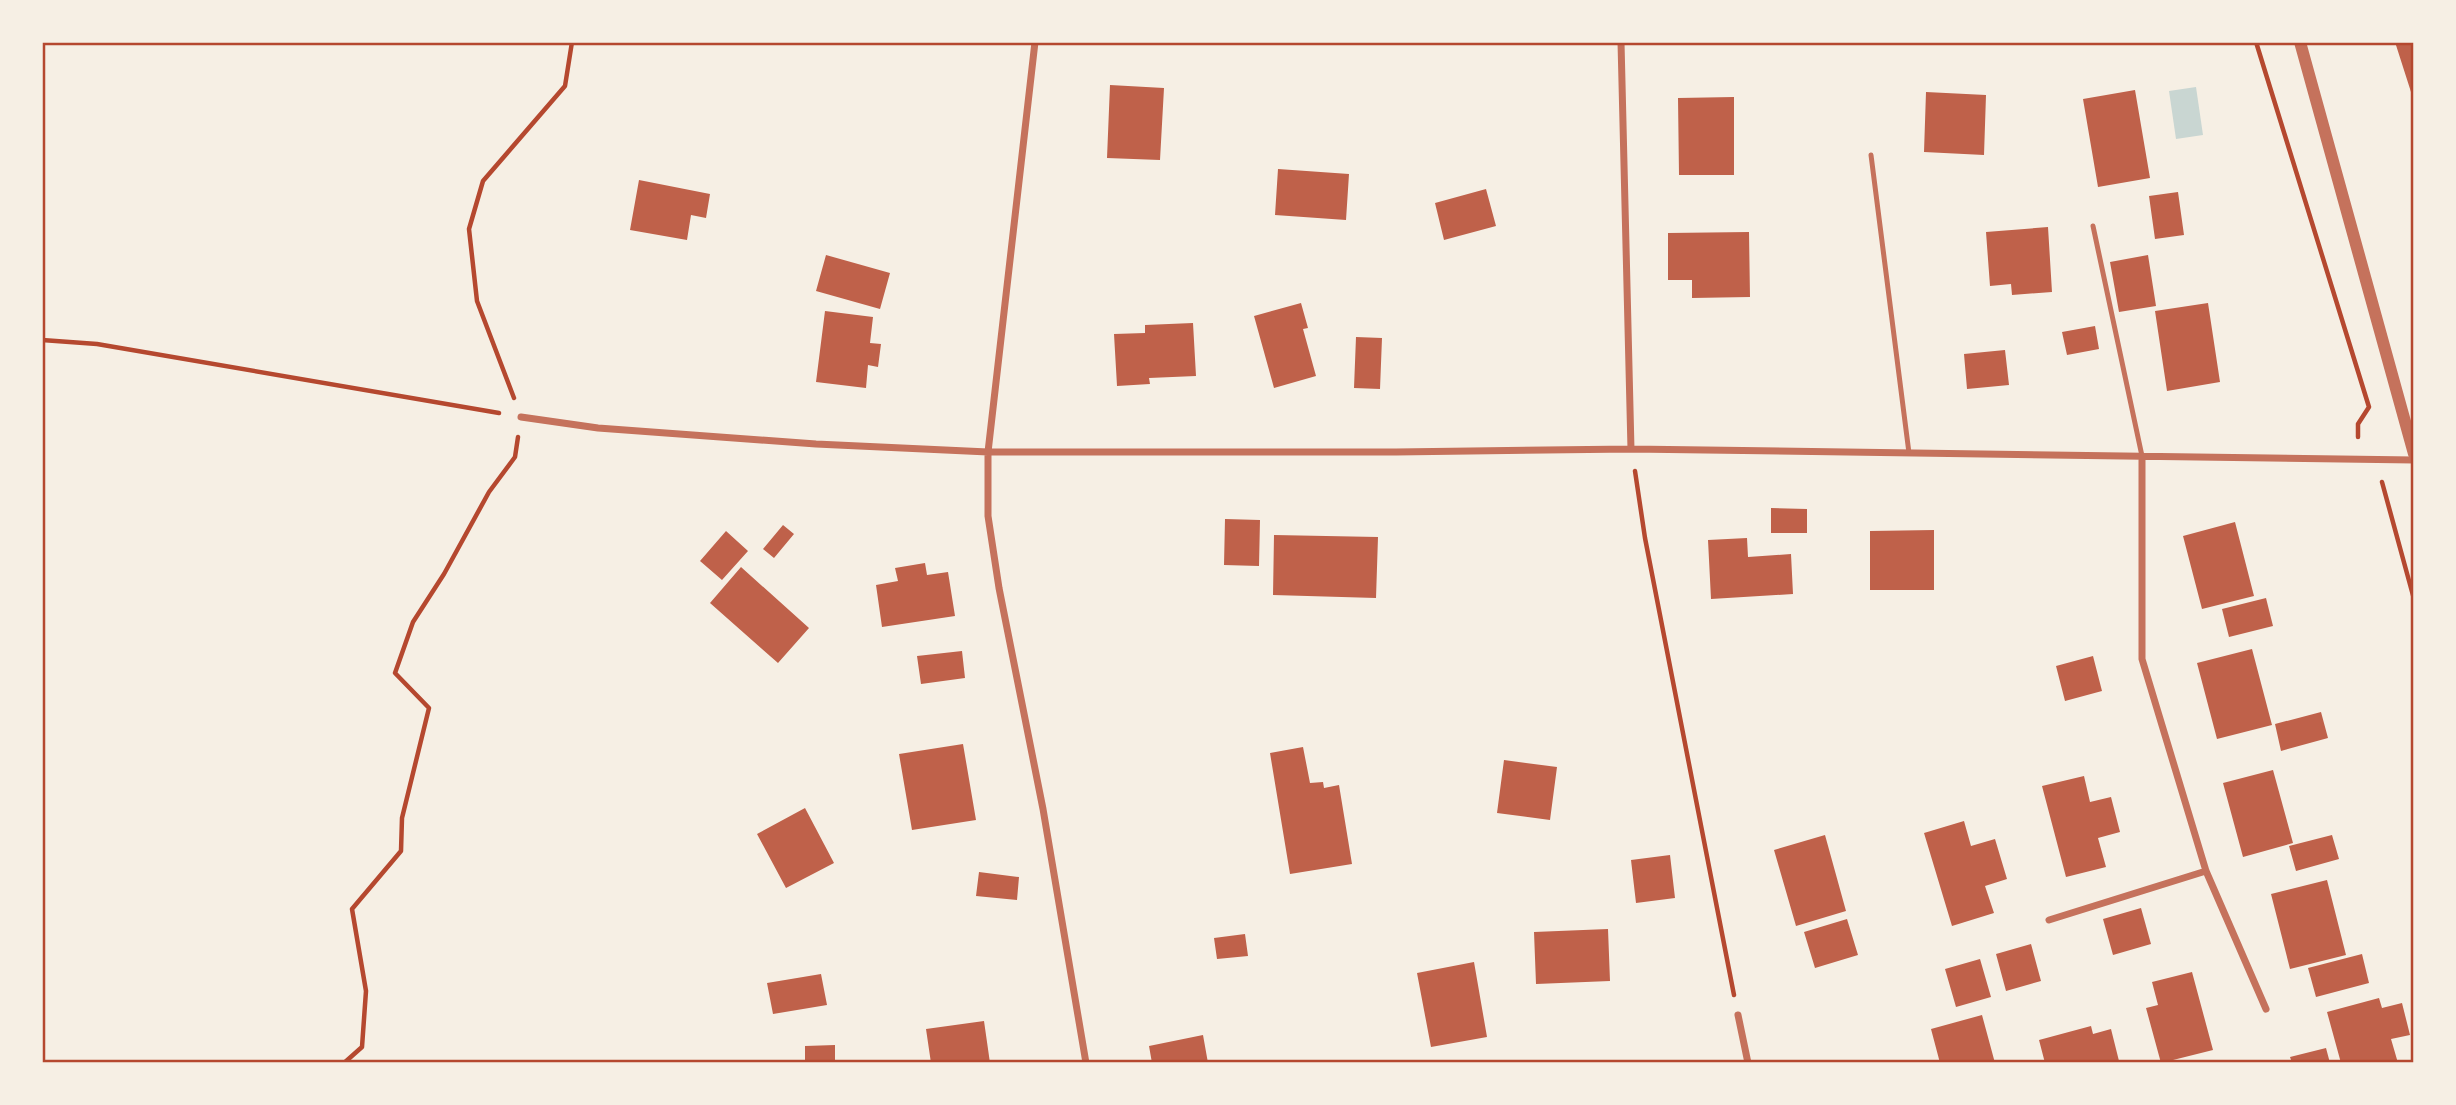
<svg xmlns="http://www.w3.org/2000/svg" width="2456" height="1105" font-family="'Sofia Sans Condensed',sans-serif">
  <rect width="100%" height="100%" fill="#f6efe4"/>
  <path fill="#c9d6d2" d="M2196 87 2203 135 2176 139 2169 91Z"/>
  <path fill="#bf614a" d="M2395 42H2414V91L2411 92Z
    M1110 85 1164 88 1160 160 1107 158Z
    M2135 90 2150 178 2098 187 2083 99Z
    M1926 92 1986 95 1984 155 1924 152Z
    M1734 97V175H1679L1678 98Z
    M1278 169 1349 174 1346 220 1275 215Z
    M639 180 710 194 706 218 691 215 687 240 630 230Z
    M1486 189 1496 226 1444 240 1435 203Z
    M2178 192 2184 235 2155 239 2149 196Z
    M2048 227 2052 292 2012 295 2011 284 1990 286 1986 232Z
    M1749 232 1750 297 1692 298V280H1668V233Z
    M826 255 890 273 880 309 816 291Z
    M2148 255 2156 306 2119 312 2110 262Z
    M1301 303 1308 328 1303 329 1316 376 1274 388 1254 316Z
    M2208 303 2220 382 2167 391 2155 311Z
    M825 311 873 317 870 343 881 344 878 367 868 365 866 388 816 382Z
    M1193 323 1196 376 1149 378 1150 384 1117 386 1114 334 1145 333V325Z
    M2095 326 2099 349 2067 355 2062 332Z
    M1356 337 1382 338 1380 389 1354 388Z
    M2005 350 2009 385 1967 389 1964 354Z
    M1771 508 1807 509V533H1771Z
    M1225 519 1260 520 1259 566 1224 565Z
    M2235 522 2254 596 2202 609 2183 536Z
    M783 525 794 534 774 558 763 549Z
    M1934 530V590H1870V531Z
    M726 531 748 551 722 580 700 561Z
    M1274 535 1378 537 1376 598 1273 595Z
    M1747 538 1748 557 1791 554 1793 594 1711 599 1708 540Z
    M925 563 927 575 948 572 955 616 882 627 876 585 898 581 895 568Z
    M741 567 809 628 778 663 710 603Z
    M2266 598 2273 626 2229 637 2222 609Z
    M2252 649 2272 725 2217 739 2197 663Z
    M962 651 965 678 921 684 917 656Z
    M2093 656 2102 691 2065 701 2056 666Z
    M2321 712 2328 738 2281 751 2275 724Z
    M963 744 976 820 912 830 899 754Z
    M1303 747 1310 783 1323 782 1324 788 1339 785 1352 864 1290 874 1270 753Z
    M1504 760 1557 767 1550 820 1497 813Z
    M2273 770 2293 843 2243 857 2223 783Z
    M2084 776 2090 802 2111 797 2120 832 2098 838 2106 867 2066 877 2042 786Z
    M805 808 834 863 786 888 757 834Z
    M1964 821 1971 846 1995 839 2007 879 1985 886 1994 913 1952 926 1924 833Z
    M1825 835 1846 911 1796 926 1774 850Z
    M2332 835 2339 859 2296 871 2289 846Z
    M1670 855 1675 898 1636 903 1631 860Z
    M979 872 1019 877 1017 900 976 896Z
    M2327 880 2346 955 2290 969 2271 894Z
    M2141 908 2151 944 2113 955 2103 919Z
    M1847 919 1858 955 1815 968 1804 932Z
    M1608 929 1610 981 1536 984 1534 932Z
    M1245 934 1248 956 1217 959 1214 938Z
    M2031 944 2041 981 2006 991 1996 954Z
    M2362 954 2369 983 2316 997 2308 968Z
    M1980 959 1991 997 1956 1007 1945 969Z
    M1474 962 1487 1037 1431 1047 1417 973Z
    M2192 972 2213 1050 2161 1063 2146 1008 2158 1005 2152 982Z
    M821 974 827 1005 773 1014 767 983Z
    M2379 998 2382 1008 2402 1003 2410 1035 2391 1039 2398 1063H2341L2327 1012Z
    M1982 1015 1995 1063H1940L1931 1029Z
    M984 1021 990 1063H931L926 1029Z
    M2091 1026 2093 1034 2111 1029 2119 1061 2111 1063H2045L2039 1040Z
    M1203 1035 1208 1063H1152L1149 1046Z
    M835 1045V1063H805V1046Z
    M2326 1048 2330 1063H2292L2290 1057Z"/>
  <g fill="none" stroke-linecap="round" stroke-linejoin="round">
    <path stroke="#b5482f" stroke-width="4.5" d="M2256 42 2369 407 2358 424V437
      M42 340 97 344 499 413
      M514 398 477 301 469 229 483 181 565 86 572 42
      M1635 471 1645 538 1734 995
      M2382 482 2414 599
      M344 1063 362 1047 366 991 352 909 401 851 402 818 429 708 395 673 413 622 444 574 489 492 515 457 518 437"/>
    <path stroke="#c5725c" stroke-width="5" d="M1871 155 1909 453
      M2093 226 2142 456"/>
    <path stroke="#c5725c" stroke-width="7" d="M1035 42 988 452V516L999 588 1043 809 1086 1063
      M1621 42 1631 449
      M521 417 598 428 816 444 988 452H1396L1631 449 2414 460
      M2142 456V659L2206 871 2266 1009
      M2049 920 2206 871
      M1738 1015 1748 1063"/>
    <path stroke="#c5725c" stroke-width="12" d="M2300 42 2414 454"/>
  </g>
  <rect width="2456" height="1105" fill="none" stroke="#f6efe4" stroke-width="88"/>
  <rect x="44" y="44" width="2368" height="1017" fill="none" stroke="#b5482f" stroke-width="2.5"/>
</svg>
